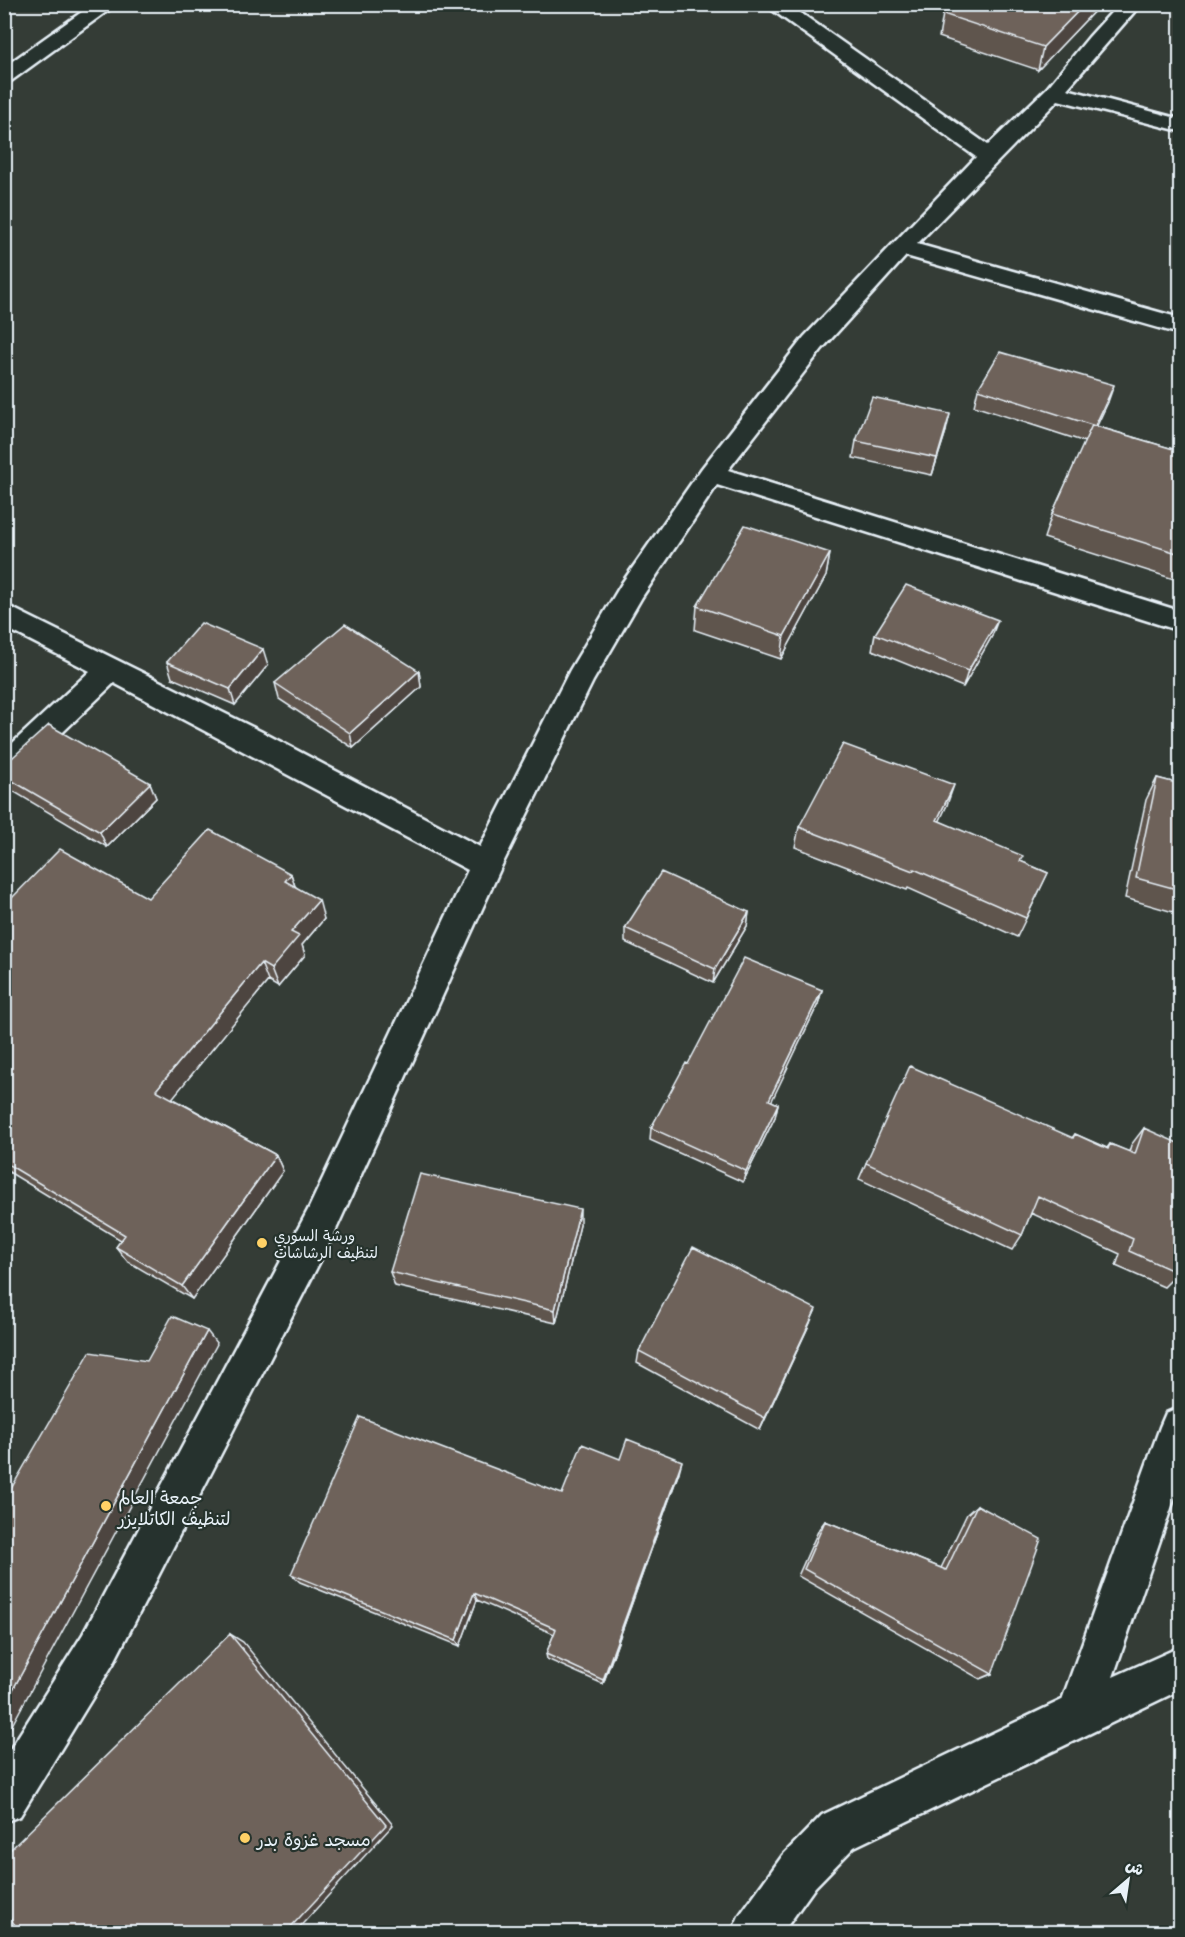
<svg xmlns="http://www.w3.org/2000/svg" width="1185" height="1937" font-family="'Playpen Sans','Playpen Sans Arabic',sans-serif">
  <rect width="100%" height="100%" fill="#343c36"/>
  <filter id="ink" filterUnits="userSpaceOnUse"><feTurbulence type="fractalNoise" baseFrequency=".0167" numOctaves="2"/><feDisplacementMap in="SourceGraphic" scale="12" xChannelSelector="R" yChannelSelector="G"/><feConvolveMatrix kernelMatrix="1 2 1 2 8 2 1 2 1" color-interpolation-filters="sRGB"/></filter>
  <g filter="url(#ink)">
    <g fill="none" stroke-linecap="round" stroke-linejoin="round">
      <g stroke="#e8f1f8" stroke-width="5">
        <path id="minor" d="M93 4H117L11 81 4 83V67Z
          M764 4H788L988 145 1047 88 1089 37 1119 4H1141L1067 89 1180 119V131L1058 100 917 244 1180 318V334L906 256 822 349 728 470 1180 611V631L717 485 642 597 593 681 502 865 334 1234 113 1664 20 1816 4 1822V1759L83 1634 308 1210 468 870 114 683 15 778 4 782V751L90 671 4 627V604L262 732 480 847 570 670 622 583 702 468 804 337 976 157Z
          M1180 1407V1482L1113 1677 1180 1647V1690L854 1847 815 1887 783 1932H732L739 1916 783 1855 822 1815 1062 1700 1160 1427 1166 1413Z"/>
      </g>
      <use href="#minor" fill="#26332d" fill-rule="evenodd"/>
    </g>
    <path fill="#5f544d" stroke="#e8f1f8" stroke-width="1.5" d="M1101 4 1038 70 939 37 943 14Z
      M978 389 1108 402 1096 426 1180 451V581L1044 538 1052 514 1085 442 974 406Z
      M946 431 932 475 853 458 856 441Z
      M830 553 826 576 781 659 695 630 697 606Z
      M875 634 992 636 963 687 872 650Z
      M167 662 268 665 235 705 172 678Z
      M419 671 421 687 353 748 279 699 275 683Z
      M4 765 150 783 156 798 107 847 6 787 4 785Z
      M1157 778 1180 784V914L1125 898 1146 800Z
      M947 805 939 821 1020 861 1048 873 1017 937 908 888 907 890 795 847 799 827Z
      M291 874 295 886 324 919 302 945 305 955 278 987 268 981 172 1098 276 1155 283 1171 192 1299 127 1261 116 1247 121 1240 4 1169V906L148 898Z
      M749 912 747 926 713 983 625 942V928Z
      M822 990 818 1004 771 1101 778 1104 775 1117 743 1182 650 1140 651 1128 688 1064Z
      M1144 1128 1178 1273 1164 1287 1116 1266 1120 1254 1031 1213 1022 1235 1012 1250 859 1179 866 1163 1072 1138 1075 1134 1107 1148 1110 1144 1129 1152 1131 1145Z
      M580 1225 556 1323 395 1286 390 1272Z
      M810 1323 760 1430 637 1363 639 1351Z
      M620 1459 679 1472 603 1684 547 1659 546 1654 554 1634 477 1600 460 1646 300 1582 291 1574 562 1494Z
      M977 1505 992 1674 980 1679 798 1576 819 1529 825 1521 941 1568 967 1514Z"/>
    <path fill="#4d453f" stroke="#e8f1f8" stroke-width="1.5" d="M1085 4H1101L1038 70 1043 47Z
      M1114 385 1108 402 1089 443 1095 426Z
      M950 414 946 431 932 475 937 458Z
      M830 553 826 576 781 659 784 636Z
      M998 620 992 636 963 687 968 671Z
      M263 649 268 665 235 705 230 689Z
      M419 671 421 687 353 748 350 733Z
      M150 783 156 798 107 847 100 832Z
      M954 785 947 805 931 840 937 820Z
      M291 874 297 893 285 881Z
      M319 900 324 919 302 945 305 955 278 987 271 969 291 932Z
      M749 912 747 926 713 983 715 969Z
      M261 963 268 981 166 1106 156 1090Z
      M822 990 818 1004 766 1113 769 1100Z
      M778 1104 775 1117 743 1182 746 1171Z
      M276 1155 283 1171 192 1299 182 1286Z
      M580 1209V1225L556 1323 555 1310Z
      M816 1309 810 1323 760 1430 765 1418Z
      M207 1331 217 1344 4 1740V1706Z
      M682 1461 679 1472 603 1684V1680Z
      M474 1593 477 1600 460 1646 456 1640Z
      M230 1634 243 1642 393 1825 295 1932H286Z"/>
    <path fill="#6e625a" stroke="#e8f1f8" stroke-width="1.5" d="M953 4H1085L1043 47 943 14Z
      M1000 352 1114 385 1095 426 978 389Z
      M872 397 950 414 937 458 856 441Z
      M1092 425 1180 451V554L1052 514Z
      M745 525 830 553 784 636 697 606Z
      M906 585 998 620 968 671 875 634Z
      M201 623 263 649 230 689 167 662Z
      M345 624 419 671 350 733 275 683Z
      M49 725 150 783 100 832 4 776V765Z
      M843 744 954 785 937 820 1023 856 1020 861 1048 873 1026 918 914 869 913 871 799 827Z
      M1157 778 1180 784V890L1136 878Z
      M210 830 291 874 285 881 319 900 291 932 299 936 271 969 261 963 156 1090 276 1155 182 1286 116 1247 125 1235 4 1162V906L60 849 148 898Z
      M661 872 749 912 715 969 625 928Z
      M744 958 822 990 769 1100 778 1104 746 1171 651 1128 686 1063 688 1064Z
      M910 1066 1073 1138 1075 1134 1108 1149 1110 1144 1135 1154 1144 1128 1180 1144V1266L1178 1273 1129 1251 1133 1239 1038 1196 1022 1235 866 1163Z
      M420 1174 580 1209 555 1310 390 1272Z
      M693 1247 816 1309 765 1418 639 1351Z
      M172 1316 207 1331 4 1706V1501L90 1352 147 1361Z
      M360 1417 562 1494 582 1444 620 1459 627 1439 682 1461 603 1680 546 1654 556 1629 474 1593 456 1640 291 1574Z
      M977 1505 1041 1539 992 1674 804 1569 825 1521 946 1570Z
      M230 1634 386 1825 286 1932H20L4 1910V1856Z"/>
  </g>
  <g fill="#ffd166" stroke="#26332d" stroke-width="2">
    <circle cx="262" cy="1243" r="6"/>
    <circle cx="106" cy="1506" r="6"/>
    <circle cx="245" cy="1838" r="6"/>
  </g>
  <g text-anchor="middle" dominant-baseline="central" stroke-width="4.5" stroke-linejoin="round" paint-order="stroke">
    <g font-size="15" fill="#e8f1f8" stroke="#26332d" text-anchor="start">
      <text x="274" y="1234">ورشة السوري<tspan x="274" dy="17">لتنظيف الرشاشات</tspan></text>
    </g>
    <g font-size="18" fill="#e8f1f8" stroke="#26332d" text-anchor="start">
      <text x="118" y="1496">جمعة العالم<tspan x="118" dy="21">لتنظيف الكاتلايزر</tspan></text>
      <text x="257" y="1838">مسجد غزوة بدر</text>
    </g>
  </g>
  <rect width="1185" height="1937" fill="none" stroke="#26332d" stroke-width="24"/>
  <rect x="12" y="12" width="1161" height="1913" fill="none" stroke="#e8f1f8" stroke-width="2" filter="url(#ink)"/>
  <g transform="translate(1128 1880) rotate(29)" stroke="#26332d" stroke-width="4.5" paint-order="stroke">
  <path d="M0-4.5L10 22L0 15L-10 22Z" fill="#e8f1f8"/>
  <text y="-9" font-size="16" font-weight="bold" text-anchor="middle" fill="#e8f1f8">ش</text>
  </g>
</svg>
